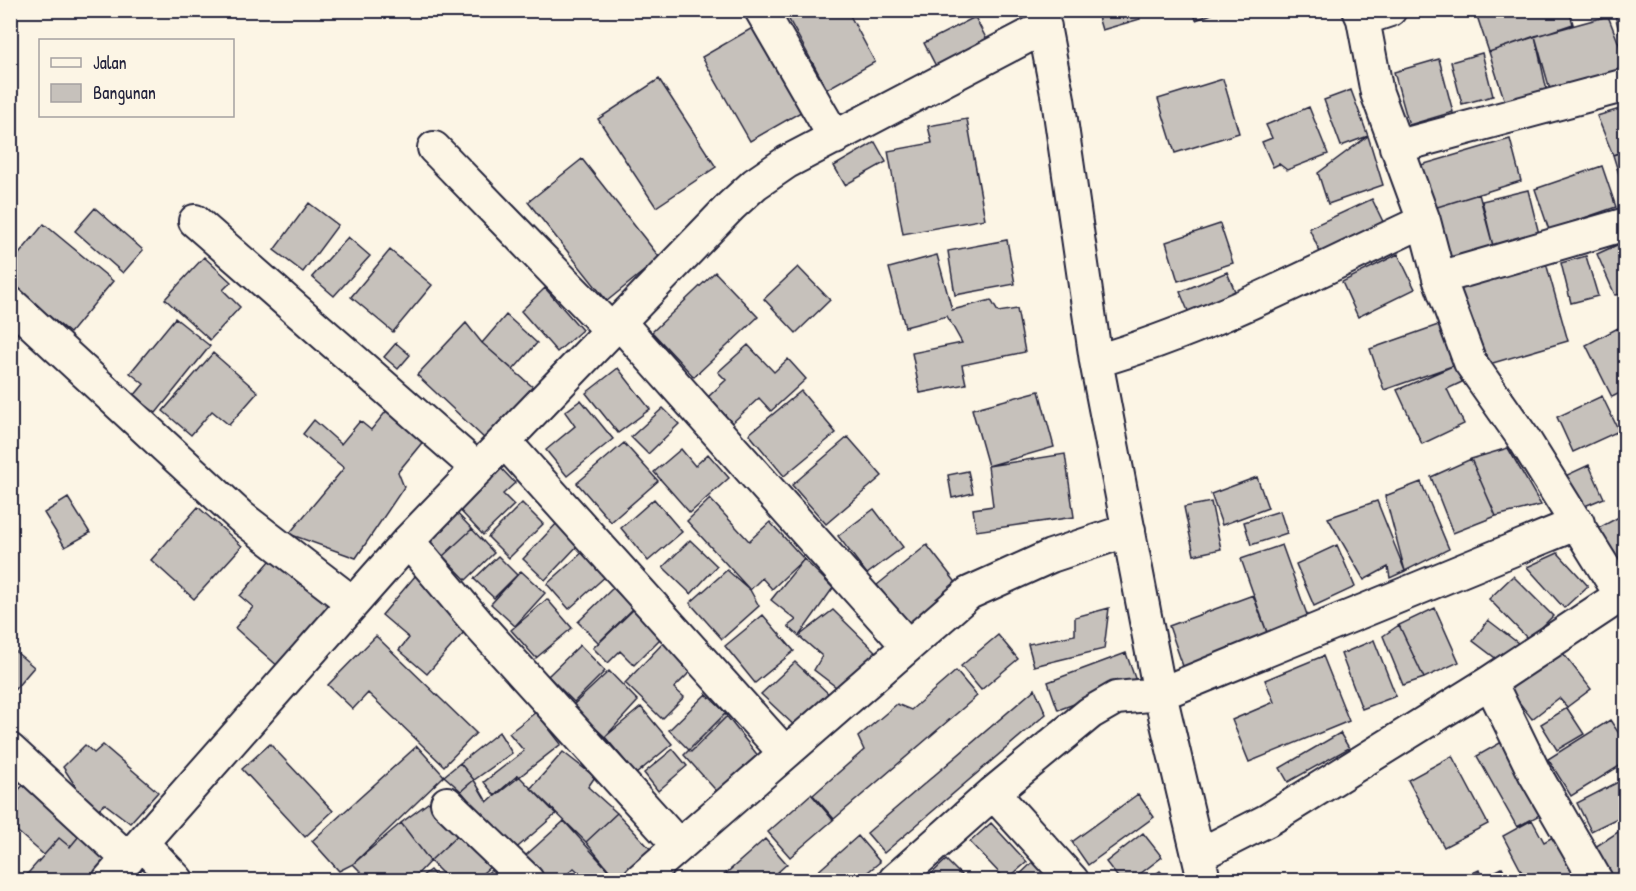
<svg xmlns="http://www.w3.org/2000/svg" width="1636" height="891" font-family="'Patrick Hand',sans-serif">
  <rect width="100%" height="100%" fill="#fcf5e5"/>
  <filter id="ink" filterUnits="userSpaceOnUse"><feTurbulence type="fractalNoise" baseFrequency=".0167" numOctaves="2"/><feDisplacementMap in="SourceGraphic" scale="12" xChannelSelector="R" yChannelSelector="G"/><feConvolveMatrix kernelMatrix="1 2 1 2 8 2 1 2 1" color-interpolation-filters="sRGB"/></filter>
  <g filter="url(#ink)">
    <path fill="#c6c1bb" stroke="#22223b" stroke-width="1.5" d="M793 10H847L875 62 827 89 786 14Z
      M1096 10H1138L1140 19 1102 30Z
      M1193 10H1222L1196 20Z
      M1475 10H1569L1573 24 1489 52Z
      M1626 10V60L1614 11Z
      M1608 16 1626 62V73L1552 97 1535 36Z
      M975 17 989 44 938 70 924 43Z
      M754 27 801 112 750 141 702 57Z
      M1535 36 1547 91 1505 102 1489 52Z
      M1482 53 1493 96 1462 104 1451 62Z
      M1439 59 1453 112 1409 125 1394 72Z
      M659 79 716 167 656 207 598 119Z
      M1223 79 1239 133 1175 153 1158 99Z
      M1351 90 1368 136 1341 146 1324 100Z
      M1309 107 1328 154 1287 170 1279 164 1273 167 1262 142 1272 138 1266 125Z
      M1626 107V149L1613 155 1597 116Z
      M967 119 985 219 903 234 888 151 932 143 928 126Z
      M1368 136 1383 185 1328 204 1318 173Z
      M1510 139 1521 181 1434 208 1421 165Z
      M875 142 886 162 845 185 834 166Z
      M1626 151V197L1613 155Z
      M582 159 660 258 607 301 528 202Z
      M1602 166 1616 207 1549 230 1535 189Z
      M1528 190 1539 234 1493 246 1482 201Z
      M1479 194 1493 246 1449 258 1434 208Z
      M1372 199 1388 232 1324 261 1309 228Z
      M309 203 338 225 303 272 274 250Z
      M95 208 143 250 123 273 75 231Z
      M44 224 113 281 70 333 10 284V265Z
      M1220 224 1233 263 1178 281 1166 242Z
      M348 237 370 256 334 296 312 277Z
      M1007 240 1015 284 955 295 948 251Z
      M1626 241V294L1615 295 1597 254Z
      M390 250 432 285 393 332 351 297Z
      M1398 254 1415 289 1358 317 1342 282Z
      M937 255 952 310 991 300 998 312 1017 309 1025 352 962 365 966 384 920 393 912 353 962 343 947 316 905 327 889 268Z
      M1586 256 1598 296 1571 303 1561 263Z
      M204 257 231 282 223 290 240 307 210 340 165 299Z
      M1546 263 1568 341 1479 367 1457 289Z
      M798 267 830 300 796 333 764 299Z
      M715 272 758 317 694 377 652 332Z
      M1227 272 1240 303 1193 323 1180 292Z
      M545 288 582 330 557 352 521 311Z
      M506 315 537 343 513 370 482 343Z
      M175 318 210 346 156 413 134 396 144 384 130 373Z
      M466 323 482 343 534 388 485 439 417 375Z
      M1441 324 1455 365 1384 390 1370 349Z
      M1618 328 1626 342V390L1612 397 1586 345Z
      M396 343 410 355 398 369 384 357Z
      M748 345 774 372 788 359 806 379 771 411 759 398 732 423 708 397 726 380 718 372Z
      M213 353 258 392 229 425 212 411 191 435 163 411Z
      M1455 365 1462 382 1447 389 1464 424 1422 444 1397 390Z
      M618 368 650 409 618 433 586 393Z
      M801 391 836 433 784 476 749 434Z
      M1039 391 1054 447 988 466 972 409Z
      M1602 396 1619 431 1573 452 1557 417Z
      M581 400 613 439 567 476 546 450 575 426 565 412Z
      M663 408 679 424 648 454 631 437Z
      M388 409 425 439 398 472 404 487 356 558 289 534 344 468 303 434 314 420 341 444 360 421 371 430Z
      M848 437 882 476 826 524 792 485Z
      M624 443 658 481 611 522 577 483Z
      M1508 448 1541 505 1496 516 1471 459Z
      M681 449 695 466 708 454 729 478 690 513 654 472Z
      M1065 454 1074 517 976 531 973 509 993 506 988 466Z
      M1471 459 1496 516 1453 533 1431 477Z
      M497 464 515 483 503 494 514 505 483 535 455 505Z
      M1589 465 1604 498 1580 508 1565 476Z
      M968 471 973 493 952 498 948 475Z
      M1257 477 1268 508 1222 525 1211 494Z
      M1421 482 1449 549 1405 571 1385 496Z
      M68 498 90 533 65 547 44 513Z
      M654 499 682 532 648 561 621 528Z
      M710 499 749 541 770 522 804 559 772 589 762 578 750 590 687 521Z
      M1377 501 1405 571 1390 578 1388 567 1364 580 1328 518Z
      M1211 502 1221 549 1194 555 1184 507Z
      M522 503 543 524 509 558 488 537Z
      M198 507 242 546 194 599 151 560Z
      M451 507 472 529 443 556 423 535Z
      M874 509 903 547 867 574 838 536Z
      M1280 511 1287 533 1251 545 1244 522Z
      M1626 513V580L1597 529Z
      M559 521 581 542 545 580 523 559Z
      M472 529 494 553 466 580 443 556Z
      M690 540 717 566 691 594 663 567Z
      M927 545 961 589 911 629 877 585Z
      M1282 545 1310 623 1269 638 1241 559Z
      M1337 545 1355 587 1314 606 1296 564Z
      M585 550 607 575 569 609 547 584Z
      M1558 553 1588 586 1564 608 1527 567Z
      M276 554 335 605 280 668 235 628 253 607 240 596Z
      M498 556 517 575 494 598 474 579Z
      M804 559 833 588 799 636 788 626 796 620 771 600Z
      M727 570 750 590 759 606 722 639 690 603Z
      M521 571 545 593 515 626 491 604Z
      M416 575 472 623 427 674 399 650 409 638 382 615Z
      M1513 576 1553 616 1529 640 1489 599Z
      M613 588 634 609 599 643 578 622Z
      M1253 595 1269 638 1184 669 1169 626Z
      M547 599 572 628 536 658 511 630Z
      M637 605 665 634 634 665 620 651 608 663 593 648Z
      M1109 608 1104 649 1034 666 1028 644 1075 635V617Z
      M1435 608 1459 662 1424 678 1399 625Z
      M833 610 878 654 844 693 814 670 822 656 799 636Z
      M763 615 794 651 755 683 725 646Z
      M1488 620 1518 643 1498 660 1473 641Z
      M1399 625 1424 678 1403 685 1383 636Z
      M998 635 1018 659 981 690 961 666Z
      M376 636 476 733 444 766 368 693 353 709 328 685Z
      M1374 640 1396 696 1362 709 1341 654Z
      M665 641 694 668 674 688 684 697 662 719 625 683Z
      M580 645 605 671 574 702 548 676Z
      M10 647 34 667 10 695Z
      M1559 648 1591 689 1567 707 1559 698 1532 719 1508 688Z
      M1126 653 1136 681 1058 710 1048 682Z
      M1323 656 1349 721 1249 762 1232 720 1274 702 1265 680Z
      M795 662 831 696 799 730 761 694Z
      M609 671 638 701 605 737 572 706Z
      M956 671 977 696 834 819 813 795 864 750 858 737 897 704 911 710Z
      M1035 689 1046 714 884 853 867 833Z
      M706 694 728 715 691 752 669 730Z
      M641 707 672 744 636 774 605 737Z
      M1567 708 1584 734 1557 750 1541 724Z
      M536 712 561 744 495 796 484 782 524 751 509 733Z
      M725 714 763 762 722 797 684 755Z
      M1610 720 1626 744V762L1571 796 1548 759Z
      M499 732 512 753 474 780 460 763Z
      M1340 733 1349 748 1288 782 1280 768Z
      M1507 739 1547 811 1517 827 1477 756Z
      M270 744 333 811 305 837 242 769Z
      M85 745 94 753 103 745 158 792 130 823 105 804 93 813 63 767Z
      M417 746 444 776 353 864 339 871 312 841Z
      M673 749 687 766 658 791 644 773Z
      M563 752 595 777 588 787 617 813 586 842 531 788Z
      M1452 756 1488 824 1444 847 1408 780Z
      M460 763 474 780 461 791 444 776Z
      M518 775 556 814 512 852 461 791 474 780 487 802Z
      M1626 778V814L1591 831 1577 803Z
      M28 780 84 830 70 847 59 838 44 855 10 825V799Z
      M811 794 833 820 790 857 768 832Z
      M1138 794 1154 817 1088 865 1072 842Z
      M432 800 461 832 430 861 401 823Z
      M617 813 655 854 627 880H617L586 842Z
      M1532 820 1544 842 1560 833 1585 880H1526L1503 836Z
      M564 821 617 880H587L574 868 561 880H550L524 857Z
      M401 823 430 861 412 880H369L353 864Z
      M991 823 1027 862 1006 880 970 842Z
      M1624 828 1626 880H1612L1592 849Z
      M84 830 119 861 102 880H81L76 876 72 880H22L59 838 70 847Z
      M461 832 492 865 475 880H449L430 861Z
      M1143 833 1162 857 1132 880H1120L1106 862Z
      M858 836 880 862 858 880H820L815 874Z
      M765 839 787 864 769 880H726L722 877Z
      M946 860 966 880 926 879Z
      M1035 860 1058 880H1014Z
      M496 866 508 880H479Z
      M1502 868 1509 880H1457L1479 870 1482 878Z
      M430 870 439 880H417Z
      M1160 871 1168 880H1147Z"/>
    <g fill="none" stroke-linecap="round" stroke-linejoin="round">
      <g stroke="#22223b" stroke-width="36">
        <path id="street" d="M761 10 835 138
          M1041 10 1058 99 1096 361 1160 694 1204 880
          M1359 10 1363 19 1377 93 1424 221 1439 278 1470 362 1524 439 1621 595
          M1363 19 1390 10
          M1396 147 1626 85
          M434 148 611 330
          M195 221 478 469
          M1439 278 1626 224
          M10 303 241 517 353 603
          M619 322 908 646
          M1096 361C1211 328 1316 271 1424 221
          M505 442 784 752
          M408 541 479 625 679 846
          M1490 682 1535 774 1596 880
          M10 750 128 859
          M993 793 1072 880
          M447 803 527 880
          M142 843 177 880
          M1199 855 1268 820 1490 682 1626 592
          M109 880 408 541 731 206 755 184 787 162 1045 27
          M640 880 969 593 1051 556 1129 530
          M895 880 993 793 1090 713 1116 698 1160 694 1578 523"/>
      </g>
      <use href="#street" stroke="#fcf5e5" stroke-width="32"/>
    </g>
  </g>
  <rect width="1636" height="891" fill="none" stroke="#fcf5e5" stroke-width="36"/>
  <rect x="18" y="18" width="1600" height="855" fill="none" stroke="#22223b" stroke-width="2" filter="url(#ink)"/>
  <rect x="39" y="39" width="195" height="78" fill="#fcf5e5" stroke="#a5a1a1" stroke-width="1.5"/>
  <rect x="51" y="58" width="30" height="9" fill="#fcf5e5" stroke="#a5a1a1" stroke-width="1.5"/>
  <text x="93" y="69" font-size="18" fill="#22223b">Jalan</text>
  <rect x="51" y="84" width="30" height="18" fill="#c6c1bb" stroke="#a5a1a1" stroke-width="1.5"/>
  <text x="93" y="99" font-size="18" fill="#22223b">Bangunan</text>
</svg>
